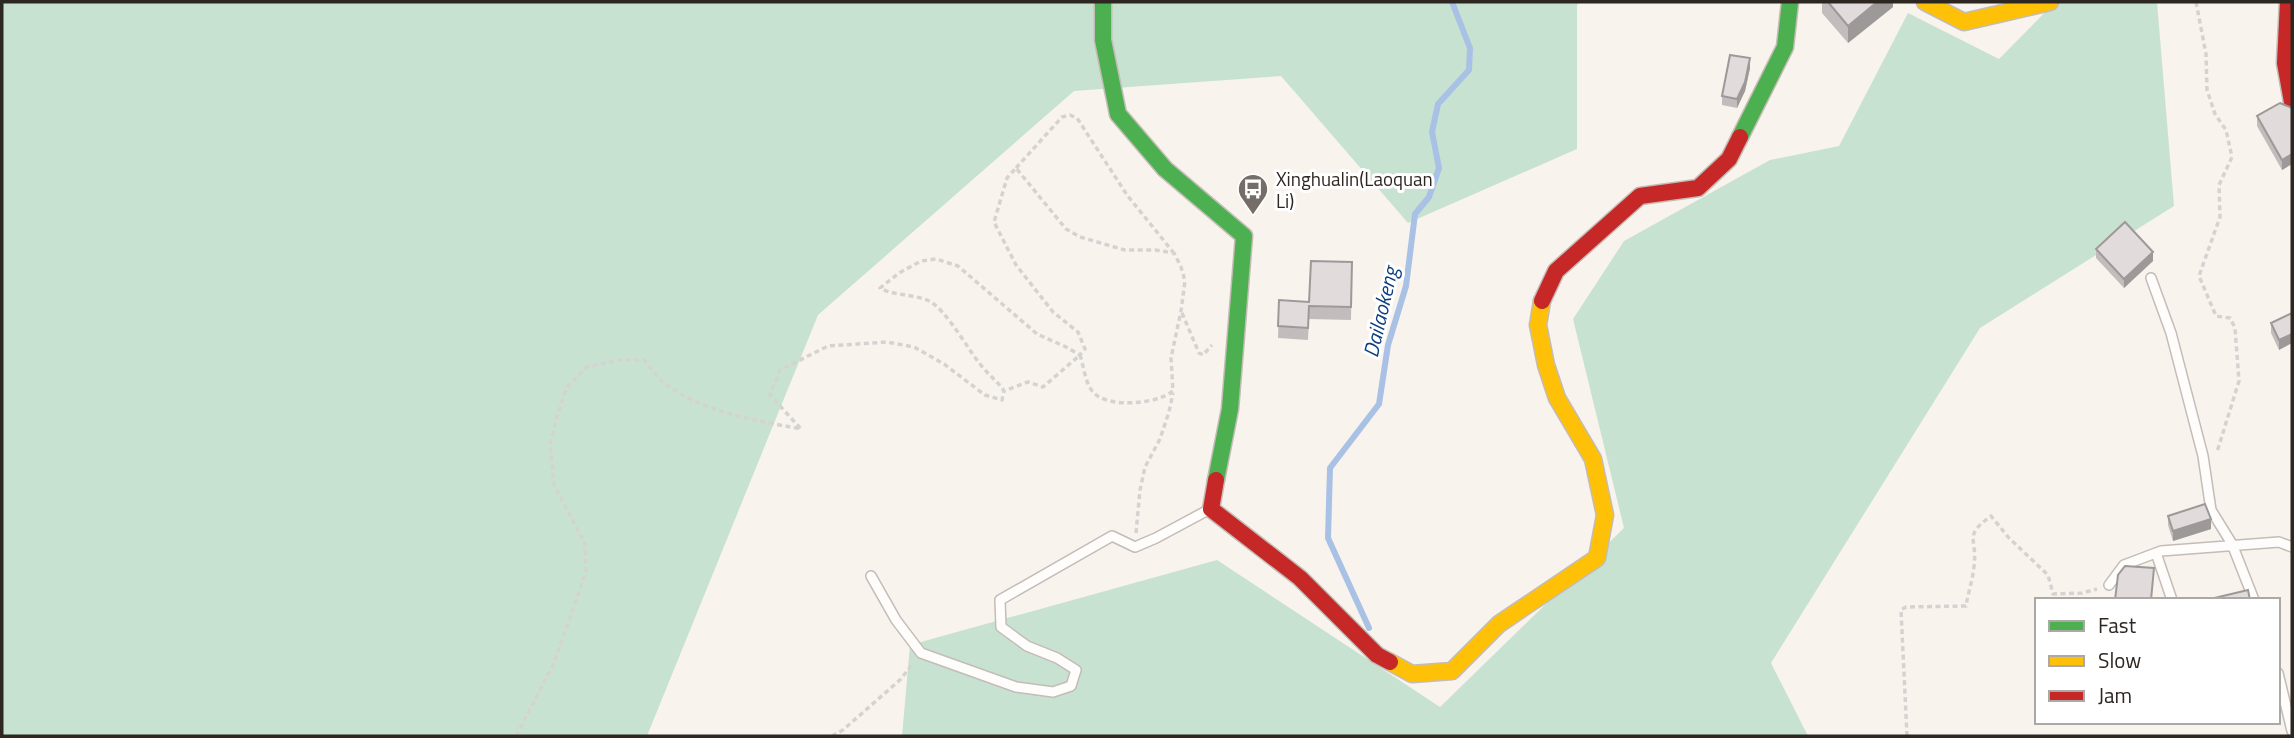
<svg xmlns="http://www.w3.org/2000/svg" width="2294" height="738" font-family="'Titillium Web',sans-serif">
  <rect width="100%" height="100%" fill="#f9f3ed"/>
  <path fill="#c8e2d1" d="M2 2H1580L1577 5V149L1408 223 1281 76 1074 91 818 315 647 736H2Z
    M2055 2H2157L2174 206 1980 328 1771 663 1808 736H902L910 645 1217 560 1440 707 1624 528 1573 319 1624 241 1770 160 1839 146 1908 13 1999 59Z"/>
  <g fill="none" stroke-linecap="round" stroke-linejoin="round">
    <path stroke="#a8c1e5" stroke-width="6" d="M1369 628 1328 538 1330 468 1379 404 1388 345 1406 286 1415 214 1429 197 1439 168 1432 132 1438 104 1469 70 1470 48 1452 2"/>
    <g stroke="#c3bcb7" stroke-width="12">
      <path id="lane" d="M2151 278 2171 333 2203 456 2211 510 2232 544 2254 600
        M2156 553 2172 600
        M871 576 896 620 921 653 1016 687 1053 692 1071 686 1076 670 1057 658 1027 646 1001 627 1000 600 1112 536 1135 547 1156 538 1210 509
        M2109 585 2124 565 2161 551 2279 542 2292 547
        M2278 673 2292 731"/>
    </g>
    <g stroke="#c3bcb7" stroke-width="19">
      <path id="fast" d="M1103 2V40L1118 114 1165 169 1244 236 1230 409 1216 480
        M1740 137 1785 47 1790 2"/>
    </g>
    <g stroke="#c3bcb7" stroke-width="19">
      <path id="slow" d="M1925 2 1964 22 2050 2
        M1390 662 1412 674 1452 671 1499 624 1597 558 1605 515 1593 459 1557 398 1546 365 1538 325 1542 301"/>
    </g>
    <g stroke="#c3bcb7" stroke-width="19">
      <path id="jam" d="M2288 2 2285 63 2292 102
        M1542 301 1556 271 1640 196 1698 188 1729 159 1740 137
        M1216 480 1211 509 1300 578 1377 655 1390 662"/>
    </g>
    <path stroke="#d5d3d1" stroke-width="3.5" stroke-dasharray="5 3.5" stroke-linecap="butt" d="M2196 2 2206 54 2207 90 2215 114 2226 130 2232 157 2219 185 2220 217 2199 276 2216 316 2230 318 2235 328 2239 381 2217 452
      M1016 168 1062 117 1070 115 1077 118 1127 195 1173 252
      M1182 313 1199 353 1203 355 1212 345
      M1136 533 1140 490 1145 467 1160 439 1169 412 1173 393
      M516 736 553 665 586 572 585 544 554 485 550 444 558 413 567 387 587 367 619 360H644C650 367 655 375 662 381 700 412 754 420 801 429L770 395 780 370 828 346 887 342 914 347 944 364 985 395 1002 400 1004 391C998 382 993 379 986 371 970 355 947 308 927 300 911 294 895 296 880 288L899 273 921 261 936 259 958 266 1037 334 1066 347 1080 355 1085 349 1078 332 1053 312 1016 265 994 222 1007 178 1016 168 1066 229 1080 237 1125 250H1155L1174 253 1181 267 1185 281 1181 311 1171 358 1173 391C1157 404 1108 409 1093 392 1085 383 1084 367 1080 355L1043 387 1028 382 1004 391
      M832 736 843 730 901 679 913 663
      M1907 736 1901 610 1906 607 1966 606C1968 593 1973 579 1974 566 1978 538 1962 537 1991 516L2009 538 2048 575 2053 594 2082 593 2097 589"/>
    <use href="#lane" stroke="#fefdfc" stroke-width="9"/>
    <use href="#fast" stroke="#4caf50" stroke-width="16"/>
    <use href="#slow" stroke="#ffc107" stroke-width="16"/>
    <use href="#jam" stroke="#c62828" stroke-width="16"/>
  </g>
  <path fill="#c2bcbc" d="M1822 2H1893V7L1848 43 1822 13Z
    M1750 68 1745 91 1737 108 1722 105V96Z
    M2292 108V164L2282 170 2257 126V116Z
    M2096 249 2153 261 2124 288 2096 258Z
    M1352 262 1351 320 1309 319 1308 340 1278 338 1279 300 1309 302Z
    M2292 313 2279 350 2271 333V323Z
    M2168 516 2211 529 2173 541 2168 525Z"/>
  <path fill="#9e9999" d="M1877 2H1893V7L1848 43V26Z
    M1750 58V68L1745 91 1737 108V99Z
    M2292 154V164L2282 170V160Z
    M2153 252V261L2124 288V279Z
    M2292 334V343L2279 350V340Z
    M2211 519V529L2173 541V531Z"/>
  <path fill="#e1dbdb" stroke="#9e9999" stroke-width="2" d="M1828 2H1877L1848 26Z
    M1730 55 1750 58 1745 82 1737 99 1722 96Z
    M2280 103 2292 108V154L2282 160 2257 116Z
    M2125 222 2153 252 2124 279 2096 249Z
    M1311 261 1352 262 1351 307 1309 306 1308 328 1278 326 1279 300 1309 302Z
    M2292 313V334L2279 340 2271 323Z
    M2205 504 2211 519 2173 531 2168 516Z
    M2125 566 2154 568 2151 600H2115L2118 575Z
    M2248 590 2250 600H2206Z"/>
  <defs>
    <g id="bus-pin" transform="scale(1.575)"><path d="M0 17L-7.5 6A9.5 9.5 0 1 1 7.5 6Z" fill="#756e68" stroke="#fff"/><path d="M-5-6H5V4H4V6H2V4H-2V6H-4V4H-5ZM-3.5-4V0h7V-4ZM-3.5 1.2v1.5H-2V1.2ZM2 1.2v1.5H3.5V1.2Z" fill="#fff"/></g>
  </defs>
  <g fill-rule="evenodd">
    <use href="#bus-pin" x="1253" y="189"/>
  </g>
  <g text-anchor="middle" dominant-baseline="central" stroke-width="6" stroke-linejoin="round" paint-order="stroke">
    <g font-size="19" fill="#2e2620" stroke="#fff" text-anchor="start">
      <text x="1276" y="178">Xinghualin(Laoquan<tspan x="1276" dy="22">Li)</tspan></text>
    </g>
    <g font-size="21" font-style="italic" fill="#0c3f7f" stroke="#fff">
      <text transform="translate(1380 312) rotate(-77)">Dailaokeng</text>
    </g>
  </g>
  <rect width="2294" height="738" fill="none" stroke="#2e2620" stroke-width="7"/>
  <rect x="2035" y="598" width="245" height="126" fill="#ffffff" stroke="#aba8a6" stroke-width="2"/>
  <rect x="2049" y="621" width="35" height="10" fill="#4caf50" stroke="#aba8a6" stroke-width="2"/>
  <text x="2098" y="633" font-size="21" fill="#2e2620">Fast</text>
  <rect x="2049" y="656" width="35" height="10" fill="#ffc107" stroke="#aba8a6" stroke-width="2"/>
  <text x="2098" y="668" font-size="21" fill="#2e2620">Slow</text>
  <rect x="2049" y="691" width="35" height="10" fill="#c62828" stroke="#aba8a6" stroke-width="2"/>
  <text x="2098" y="703" font-size="21" fill="#2e2620">Jam</text>
</svg>
